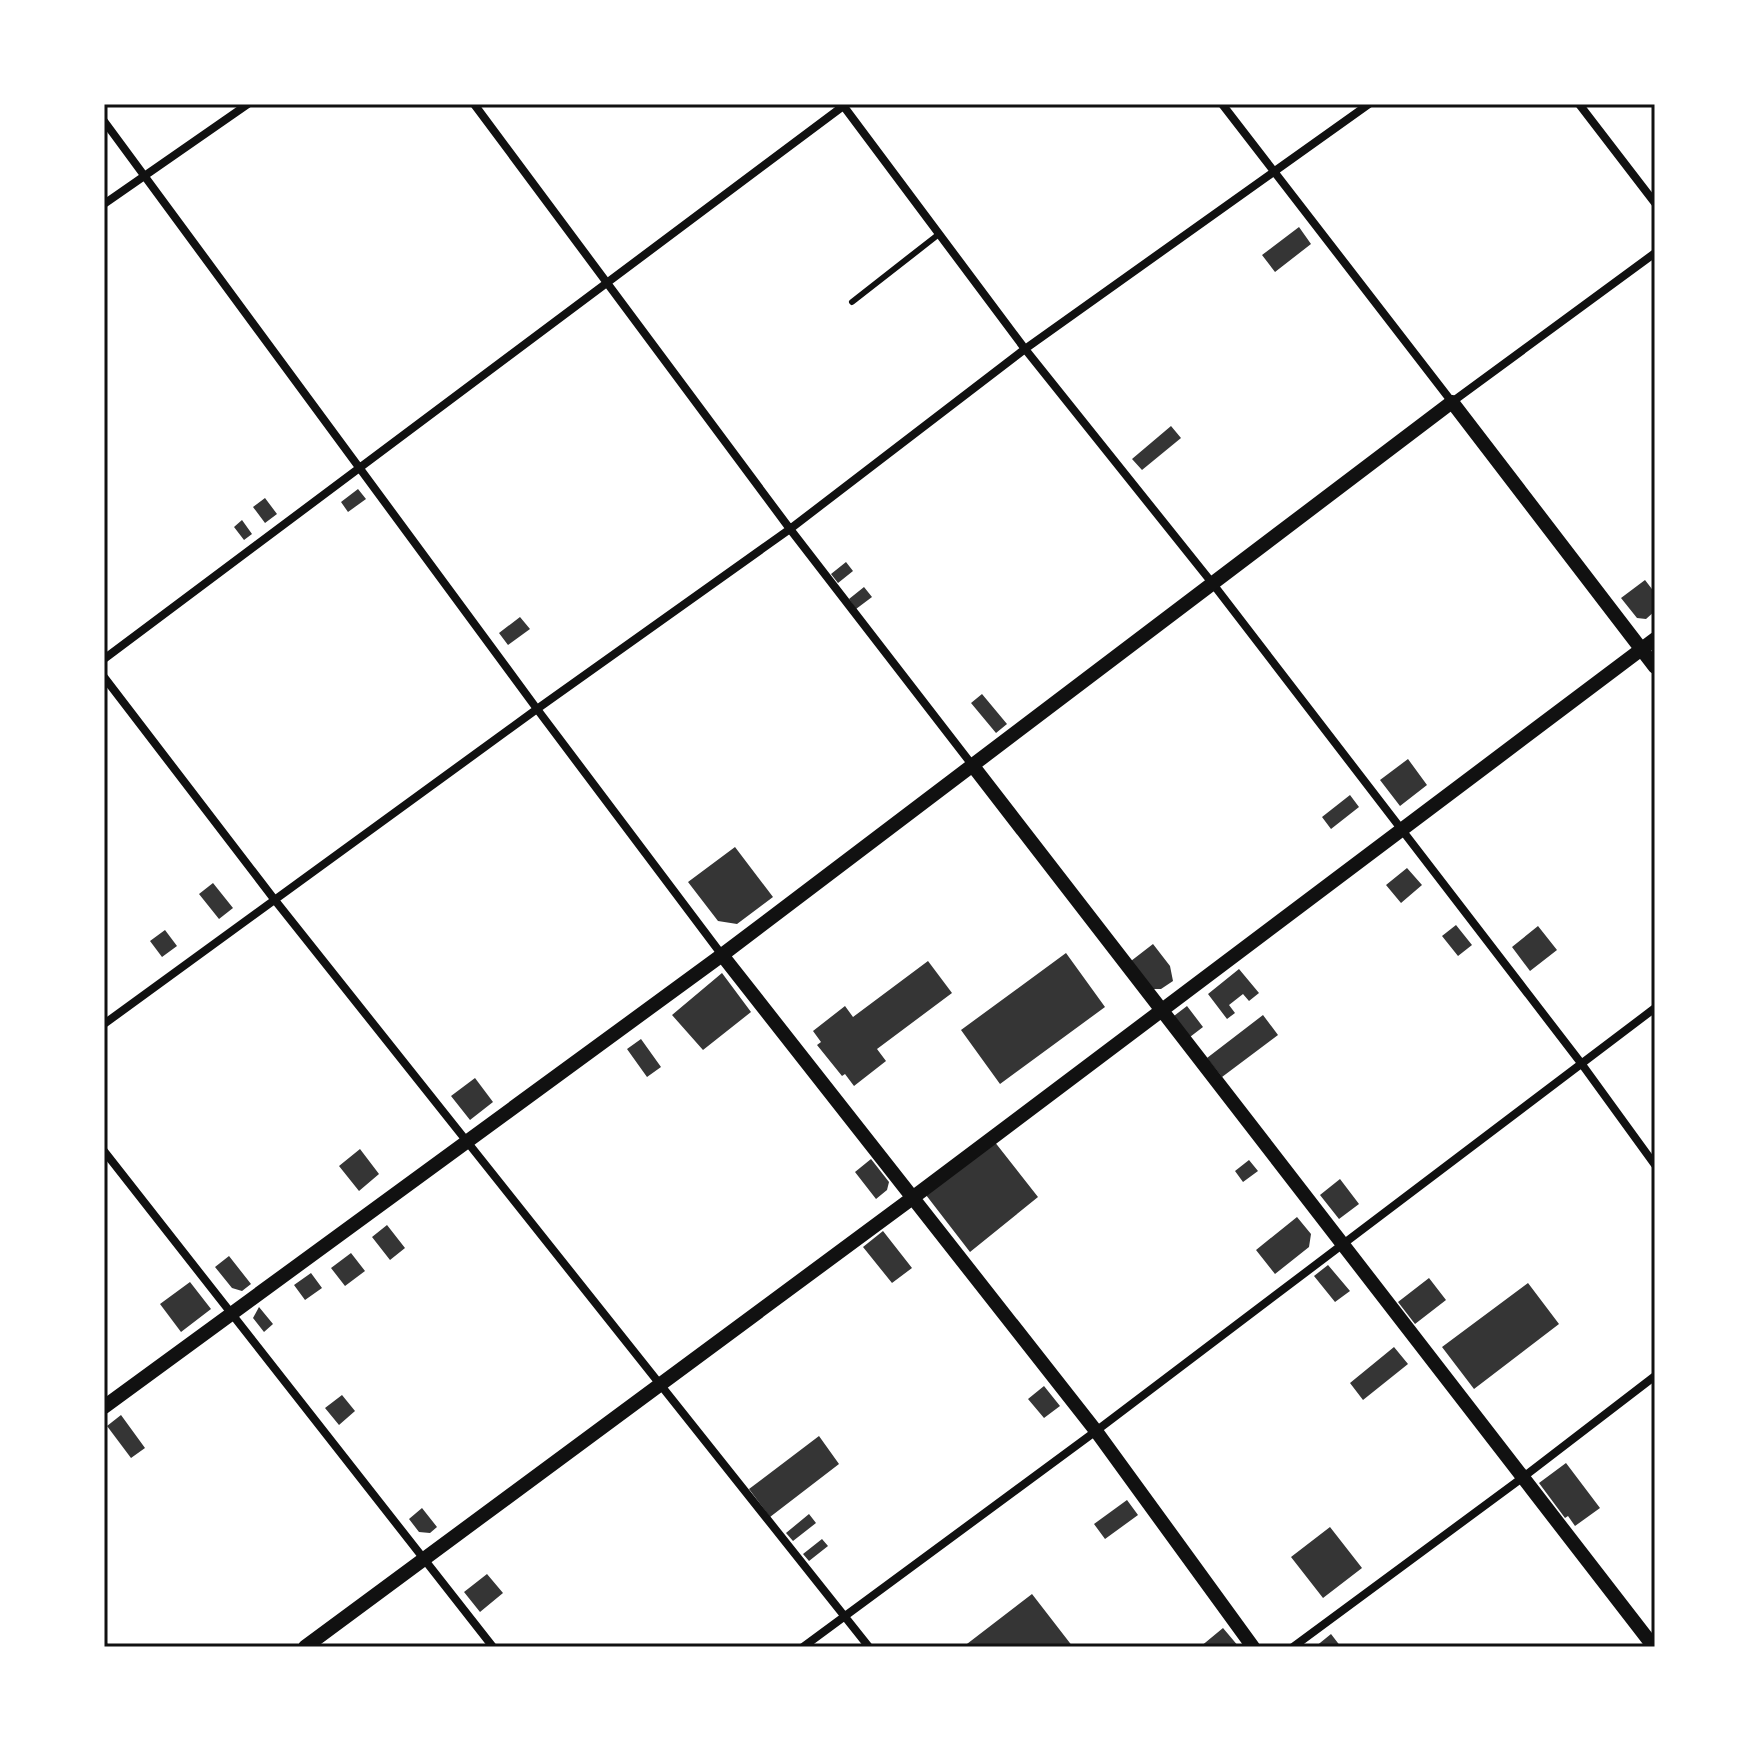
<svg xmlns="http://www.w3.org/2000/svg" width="1759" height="1751" font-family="'PT Sans',sans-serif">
  <rect width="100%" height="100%" fill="#fff"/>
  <path fill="#353535" d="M1299 227 1311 244 1275 272 1262 255Z
    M1171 426 1181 438 1142 470 1132 459Z
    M358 489 366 499 348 512 341 502Z
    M265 498 277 514 265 523 253 507Z
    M242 520 252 534 244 540 234 527Z
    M846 562 853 571 838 583 831 574Z
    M1645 580 1655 593V611L1646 619 1637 618 1621 598Z
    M864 587 872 597 856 609 849 599Z
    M520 617 530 629 508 645 499 633Z
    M982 694 1007 724 996 733 971 703Z
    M1408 759 1427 785 1400 806 1380 780Z
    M1350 795 1359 807 1331 829 1322 817Z
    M735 847 773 897 737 924 718 921 688 882Z
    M1407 868 1422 885 1401 903 1386 885Z
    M213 883 233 908 219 919 199 894Z
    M1456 925 1472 945 1458 956 1442 936Z
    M1538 926 1557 950 1530 971 1512 947Z
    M165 930 177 946 162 957 150 941Z
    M1153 944 1170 966 1173 981 1161 989H1153L1131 961Z
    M1066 953 1105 1007 1000 1084 961 1030Z
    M928 961 952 993 877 1049 886 1061 854 1086 845 1074 842 1076 817 1045 821 1042 813 1031 845 1006 853 1017Z
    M1239 969 1259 993 1249 1001 1243 994 1229 1005 1235 1013 1227 1019 1208 994Z
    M722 973 751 1012 703 1050 672 1015Z
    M1187 1006 1203 1027 1186 1040 1170 1019Z
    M1263 1015 1278 1035 1222 1077 1207 1058Z
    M641 1039 661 1067 647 1077 627 1049Z
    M475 1078 493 1102 470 1120 451 1096Z
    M994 1141 1038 1197 970 1252 926 1195Z
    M360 1149 379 1174 359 1191 339 1166Z
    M871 1159 889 1182 887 1190 876 1199 855 1172Z
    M1249 1160 1258 1171 1243 1182 1235 1171Z
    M1340 1179 1359 1204 1339 1219 1320 1195Z
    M1297 1217 1311 1234 1309 1247 1275 1274 1256 1250Z
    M387 1225 405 1248 390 1260 372 1237Z
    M883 1231 912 1268 892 1283 863 1247Z
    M351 1253 365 1271 345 1286 331 1268Z
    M229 1256 251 1284 242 1291 232 1288 215 1267Z
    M1328 1265 1350 1291 1335 1302 1314 1276Z
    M311 1273 322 1288 305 1300 294 1285Z
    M1429 1278 1446 1300 1415 1324 1398 1302Z
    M190 1282 211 1309 181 1332 160 1304Z
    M1528 1283 1559 1324 1474 1389 1442 1347Z
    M259 1307 273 1324 264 1332 253 1318Z
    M1394 1347 1408 1364 1363 1400 1350 1383Z
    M1044 1386 1060 1406 1044 1418 1028 1399Z
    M342 1395 355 1411 339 1425 325 1408Z
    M121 1415 145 1448 131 1458 107 1426Z
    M819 1436 839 1464 770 1517 749 1489Z
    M1566 1463 1600 1508 1575 1526 1568 1516 1565 1518 1539 1483Z
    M1127 1500 1138 1515 1105 1539 1094 1524Z
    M422 1508 437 1527 430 1533 419 1532 409 1519Z
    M809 1514 816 1523 793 1541 786 1533Z
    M1330 1527 1362 1568 1323 1598 1291 1557Z
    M822 1539 828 1546 809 1561 803 1554Z
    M487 1574 503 1593 480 1612 464 1592Z
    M1032 1594 1073 1647H963Z
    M1223 1628 1239 1647H1200Z
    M1331 1634 1341 1647H1315Z"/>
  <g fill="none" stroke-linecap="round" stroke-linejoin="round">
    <path stroke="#111" stroke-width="6" d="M852 302 939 234"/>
    <path stroke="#111" stroke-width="8" d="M474 104 790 529 973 766
      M842 104 1025 349 1213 584 1581 1063 1655 1165
      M1222 104 1452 402 1655 253
      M1579 104 1655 203
      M104 121 537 709 722 955
      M104 204 248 104
      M104 659 846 104
      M104 677 274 899 869 1647
      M104 1024 537 709 790 529 1025 349 1369 104
      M104 1151 493 1647
      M104 1646 105 1647
      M803 1647 1096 1431 1655 1008
      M1293 1647 1522 1478 1655 1376"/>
    <path stroke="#111" stroke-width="14" d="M973 766 1654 1647
      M722 955 1096 1431 1253 1647
      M104 1407 722 955 1452 402 1655 667
      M305 1647 911 1199 1655 639"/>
  </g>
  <rect width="1759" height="1751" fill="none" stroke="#ffffff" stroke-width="212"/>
  <rect x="106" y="106" width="1547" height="1539" fill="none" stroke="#111" stroke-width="3"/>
</svg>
